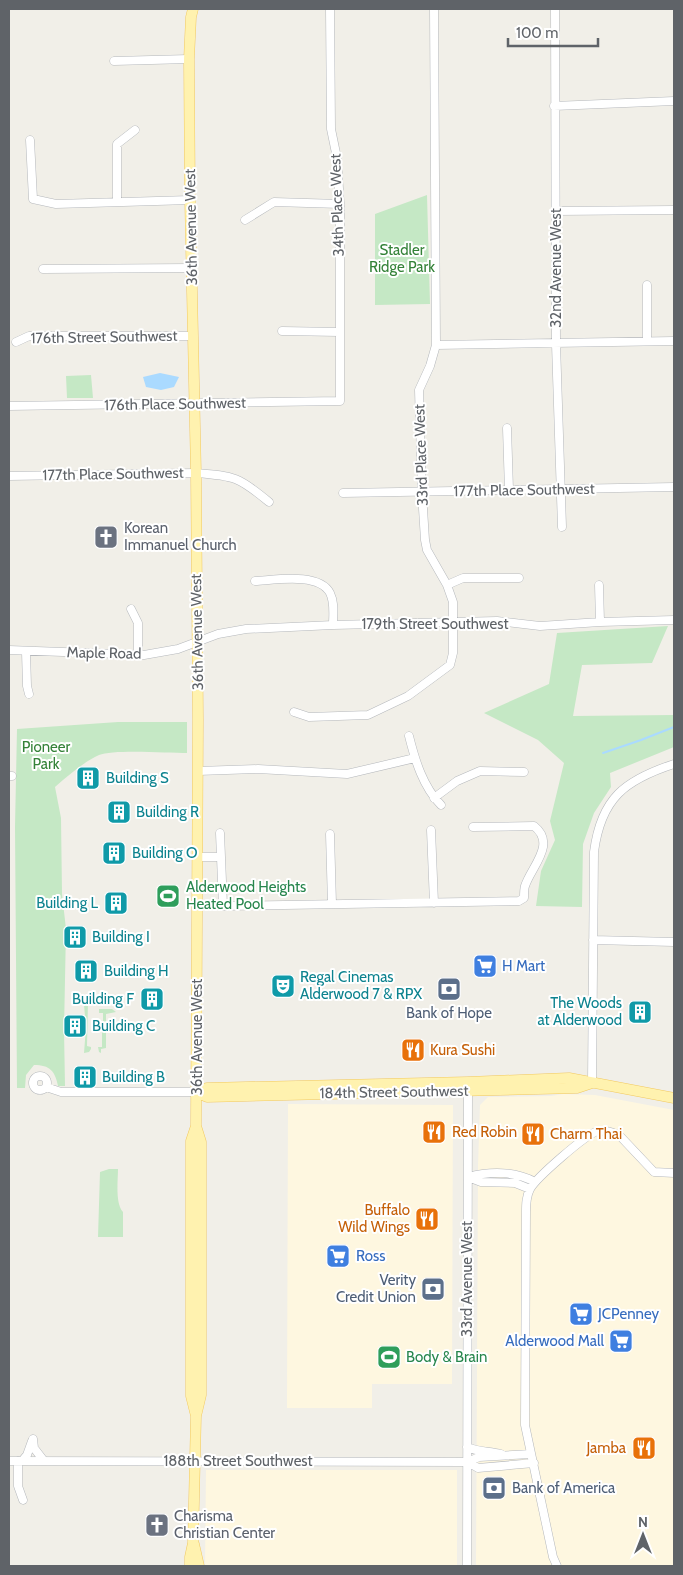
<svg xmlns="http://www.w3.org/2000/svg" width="683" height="1575" font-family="Cabin,sans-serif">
  <rect width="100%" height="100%" fill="#f1efe8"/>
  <path fill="#fef7e0" d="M563 1094 595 1095 674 1110V1566H476L478 1166 480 1105 488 1097 551 1096Z
    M288 1104 453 1105 452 1384H372V1408H287Z
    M206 1470H457V1566H205Z"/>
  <path fill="#c5e8c5" d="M427 195 430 304 375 305V214Z
    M91 375 93 398H67L66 376Z
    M668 626 652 663 582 665 573 716 674 715V747L610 773 611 787 594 813 583 844 582 907 536 906 541 871 555 840 550 821 564 763 538 740 484 713 549 684 557 633Z
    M118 722H187V753C169 753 113 749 99 755 82 763 69 775 55 787L61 818 62 894 66 929 64 1030 65 1086H58C55 1071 50 1065 34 1065L26 1075 25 1088H17L15 827 17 729Z
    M88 1000H92V1002H88L87 1046 91 1047V1049L89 1052 84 1053 86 1027 84 1005Z
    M99 1009H112L116 1012 106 1014V1048L101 1049V1053L99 1052 98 1047H102V1032H99V1030L103 1029V1013H99Z
    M109 1169H118C118 1181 115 1203 123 1212V1237H98L100 1172Z"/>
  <path fill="#aadaff" d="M160 373 179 377 174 387 161 390 146 387 143 377Z"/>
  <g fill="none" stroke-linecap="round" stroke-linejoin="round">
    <path stroke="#aadaff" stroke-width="2" d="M603 753 641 740 674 727"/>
    <g stroke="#b5b8bc" stroke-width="9">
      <path id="minor" d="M555 9 556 344 562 527
        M114 61 189 59
        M554 106 674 101
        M30 140 33 199 56 204 190 200
        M117 201V144L135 130
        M556 211 674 210
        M245 220 274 202 340 204
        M43 269 191 268
        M647 285V341
        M282 331 339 332
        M16 342 29 336H193
        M436 345 674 341
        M9 406 340 401V204L337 158 331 129 330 9
        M507 428 509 490
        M9 476 196 473C235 476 239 477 269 502
        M343 493 674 487
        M255 581C275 580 319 572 330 593 335 603 333 615 333 625
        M447 585 463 578H519
        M599 585 600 622
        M131 609 138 623V655
        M9 650 144 655 178 649 218 634 246 629 333 625 497 621 540 626 600 622 674 620
        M26 652 27 686 29 694
        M294 712 309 717 368 715 408 696 450 665 453 653V602L447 585 427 550 425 540 422 493 419 390 430 366 436 345 434 9
        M409 736C415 760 423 787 441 805
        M198 771 258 769 347 774 415 758
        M9 776H12
        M434 798 457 781 480 771 524 772
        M431 830 434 903
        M220 833 223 906 519 901 524 898C524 894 524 889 525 886 531 867 557 844 534 826L473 827
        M330 834 332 904
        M198 857H220
        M593 940 674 942
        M33 1083a7 7 0 1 1 14 0a7 7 0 1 1-14 0Z
        M592 1083 594 852C601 798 625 780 674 764
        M46 1087 61 1092H196
        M468 1177C490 1171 515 1171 535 1182
        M468 1177 481 1182 515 1183 530 1189
        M33 1439 34 1448 44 1461
        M467 1447C478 1452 489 1451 501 1454
        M9 1461 468 1462 479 1457 531 1454
        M18 1461V1486L23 1500
        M22 1461 27 1455 32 1441
        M468 1462 478 1468 534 1463
        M467 1566 468 1086
        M557 1566 553 1557 525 1425 526 1212C526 1204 526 1197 530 1189 536 1178 586 1134 598 1131 606 1130 613 1132 620 1136L654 1172 674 1173"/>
    </g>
    <g stroke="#f2c960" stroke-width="11">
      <path id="major" d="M193 9 191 17 189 59 190 200 196 473 198 719 196 1126 191 1141V1396L196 1416
        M196 1092 207 1088 468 1082 569 1078 674 1098
        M196 1092 207 1097 577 1088 592 1083
        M194 1544 199 1566
        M190 1566V1557L193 1543 196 1416 201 1395V1142L196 1126"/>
    </g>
    <use href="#minor" stroke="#fff" stroke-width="8"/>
    <use href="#major" stroke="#fff2af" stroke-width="10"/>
  </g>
  <defs>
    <g id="church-square" transform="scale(1.25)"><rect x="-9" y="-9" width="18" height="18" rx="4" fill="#6b7280" stroke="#fff"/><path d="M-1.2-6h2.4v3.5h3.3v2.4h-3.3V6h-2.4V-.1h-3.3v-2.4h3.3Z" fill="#fff"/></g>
    <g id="building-square" transform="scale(1.25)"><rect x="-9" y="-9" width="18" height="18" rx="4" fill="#0f9aa8" stroke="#fff"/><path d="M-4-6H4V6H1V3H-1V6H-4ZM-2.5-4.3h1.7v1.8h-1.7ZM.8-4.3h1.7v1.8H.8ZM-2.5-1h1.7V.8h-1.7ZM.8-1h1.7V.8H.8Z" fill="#fff"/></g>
    <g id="stadium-square" transform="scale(1.25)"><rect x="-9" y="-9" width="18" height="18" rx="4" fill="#2e9e5b" stroke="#fff"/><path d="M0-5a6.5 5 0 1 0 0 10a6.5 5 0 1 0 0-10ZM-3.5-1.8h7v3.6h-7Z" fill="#fff"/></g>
    <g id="supermarket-square" transform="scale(1.25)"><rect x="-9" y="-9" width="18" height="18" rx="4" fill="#3f7fe0" stroke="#fff"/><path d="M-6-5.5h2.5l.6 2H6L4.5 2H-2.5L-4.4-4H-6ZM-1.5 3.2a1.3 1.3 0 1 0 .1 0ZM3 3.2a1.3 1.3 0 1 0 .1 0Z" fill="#fff"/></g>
    <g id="theatre-square" transform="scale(1.25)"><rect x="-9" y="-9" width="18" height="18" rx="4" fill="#0f9aa8" stroke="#fff"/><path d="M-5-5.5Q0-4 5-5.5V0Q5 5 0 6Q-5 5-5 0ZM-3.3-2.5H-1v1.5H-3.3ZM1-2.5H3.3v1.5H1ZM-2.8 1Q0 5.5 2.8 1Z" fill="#fff"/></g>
    <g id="bank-square" transform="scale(1.25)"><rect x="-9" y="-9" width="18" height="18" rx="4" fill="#5c6f8a" stroke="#fff"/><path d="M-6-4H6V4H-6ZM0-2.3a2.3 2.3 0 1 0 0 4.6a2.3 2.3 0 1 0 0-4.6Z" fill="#fff"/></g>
    <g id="restaurant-square" transform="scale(1.25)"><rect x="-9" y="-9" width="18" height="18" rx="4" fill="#e8710a" stroke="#fff"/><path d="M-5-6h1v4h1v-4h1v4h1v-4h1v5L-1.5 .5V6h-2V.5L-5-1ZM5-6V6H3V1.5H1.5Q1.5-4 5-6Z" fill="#fff"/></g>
  </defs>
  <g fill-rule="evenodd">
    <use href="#church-square" x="106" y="537"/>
    <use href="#building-square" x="88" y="778"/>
    <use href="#building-square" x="119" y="812"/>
    <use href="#building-square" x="114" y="853"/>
    <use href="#stadium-square" x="168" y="896"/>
    <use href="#building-square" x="116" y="903"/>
    <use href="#building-square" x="75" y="937"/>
    <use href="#supermarket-square" x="485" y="966"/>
    <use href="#building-square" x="86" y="971"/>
    <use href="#theatre-square" x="283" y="986"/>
    <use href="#bank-square" x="449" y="989"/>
    <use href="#building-square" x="152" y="999"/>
    <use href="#building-square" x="640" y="1012"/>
    <use href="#building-square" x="75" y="1026"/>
    <use href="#restaurant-square" x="413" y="1050"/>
    <use href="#building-square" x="85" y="1077"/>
    <use href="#restaurant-square" x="434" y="1132"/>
    <use href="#restaurant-square" x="533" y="1134"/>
    <use href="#restaurant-square" x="427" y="1219"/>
    <use href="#supermarket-square" x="338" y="1256"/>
    <use href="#bank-square" x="433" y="1289"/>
    <use href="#supermarket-square" x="581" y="1314"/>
    <use href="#supermarket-square" x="621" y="1341"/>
    <use href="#stadium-square" x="389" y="1357"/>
    <use href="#restaurant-square" x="644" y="1448"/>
    <use href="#bank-square" x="494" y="1488"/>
    <use href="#church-square" x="157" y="1525"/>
  </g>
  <g text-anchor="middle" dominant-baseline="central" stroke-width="4" stroke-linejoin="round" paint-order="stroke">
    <g font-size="15" fill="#5f6368" stroke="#fff">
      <text transform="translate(337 205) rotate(-92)">34th Place West</text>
      <text transform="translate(191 227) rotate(-91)">36th Avenue West</text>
      <text transform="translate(556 268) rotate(-90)">32nd Avenue West</text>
      <text transform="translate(104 337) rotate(-1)">176th Street Southwest</text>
      <text transform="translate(175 404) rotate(-1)">176th Place Southwest</text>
      <text transform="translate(421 455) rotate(-92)">33rd Place West</text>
      <text transform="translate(113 474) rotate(-1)">177th Place Southwest</text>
      <text transform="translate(524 490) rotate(-1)">177th Place Southwest</text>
      <text x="435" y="624">179th Street Southwest</text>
      <text transform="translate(197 632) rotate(-91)">36th Avenue West</text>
      <text transform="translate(104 653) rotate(1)">Maple Road</text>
      <text transform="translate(197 1037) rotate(-90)">36th Avenue West</text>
      <text transform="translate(394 1092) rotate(-1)">184th Street Southwest</text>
      <text transform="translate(467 1279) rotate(-90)">33rd Avenue West</text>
      <text x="238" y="1461">188th Street Southwest</text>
    </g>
    <g font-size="15" fill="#348238" stroke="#fff">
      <text x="402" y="250">Stadler<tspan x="402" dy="17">Ridge Park</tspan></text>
      <text x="46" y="747">Pioneer<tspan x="46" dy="17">Park</tspan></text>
    </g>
    <g font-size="15" fill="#5b616d" stroke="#fff" text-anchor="start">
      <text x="124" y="528">Korean<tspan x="124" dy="17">Immanuel Church</tspan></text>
      <text x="174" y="1516">Charisma<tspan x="174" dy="17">Christian Center</tspan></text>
    </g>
    <g font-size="15" fill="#0d838f" stroke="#fff" text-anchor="start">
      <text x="106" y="778">Building S</text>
      <text x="136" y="812">Building R</text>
      <text x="132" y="853">Building O</text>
      <text x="98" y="903" text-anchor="end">Building L</text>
      <text x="92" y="937">Building I</text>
      <text x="104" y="971">Building H</text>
      <text x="300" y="977">Regal Cinemas<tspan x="300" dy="17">Alderwood 7 &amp; RPX</tspan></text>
      <text x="134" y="999" text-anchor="end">Building F</text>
      <text x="622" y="1003" text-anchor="end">The Woods<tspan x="622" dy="17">at Alderwood</tspan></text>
      <text x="92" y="1026">Building C</text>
      <text x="102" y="1077">Building B</text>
    </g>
    <g font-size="15" fill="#27864d" stroke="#fff" text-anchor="start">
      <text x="186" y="887">Alderwood Heights<tspan x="186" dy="17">Heated Pool</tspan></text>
      <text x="406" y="1357">Body &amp; Brain</text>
    </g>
    <g font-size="15" fill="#366cbe" stroke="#fff" text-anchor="start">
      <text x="502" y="966">H Mart</text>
      <text x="356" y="1256">Ross</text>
      <text x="598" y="1314">JCPenney</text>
      <text x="604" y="1341" text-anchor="end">Alderwood Mall</text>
    </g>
    <g font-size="15" fill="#4e5e75" stroke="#fff">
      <text x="449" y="1013">Bank of Hope</text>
      <text x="416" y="1280" text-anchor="end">Verity<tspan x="416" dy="17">Credit Union</tspan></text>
      <text x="512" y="1488" text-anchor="start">Bank of America</text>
    </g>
    <g font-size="15" fill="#c56008" stroke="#fff" text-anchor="start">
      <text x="430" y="1050">Kura Sushi</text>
      <text x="452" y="1132">Red Robin</text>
      <text x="550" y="1134">Charm Thai</text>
      <text x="410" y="1210" text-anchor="end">Buffalo<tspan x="410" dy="17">Wild Wings</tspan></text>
      <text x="626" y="1448" text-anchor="end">Jamba</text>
    </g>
  </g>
  <rect width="683" height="1575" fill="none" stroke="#5f6368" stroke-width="20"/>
  <g transform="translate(643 1535)" stroke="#ffffff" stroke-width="4" paint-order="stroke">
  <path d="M0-4L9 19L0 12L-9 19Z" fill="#5f6368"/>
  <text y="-8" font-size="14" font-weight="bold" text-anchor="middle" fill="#5f6368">N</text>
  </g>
  <path d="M508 38v8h90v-8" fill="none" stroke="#5f6368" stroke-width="2.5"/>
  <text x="516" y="38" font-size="15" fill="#5f6368" stroke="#ffffff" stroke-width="4" paint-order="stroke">100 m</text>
</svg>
